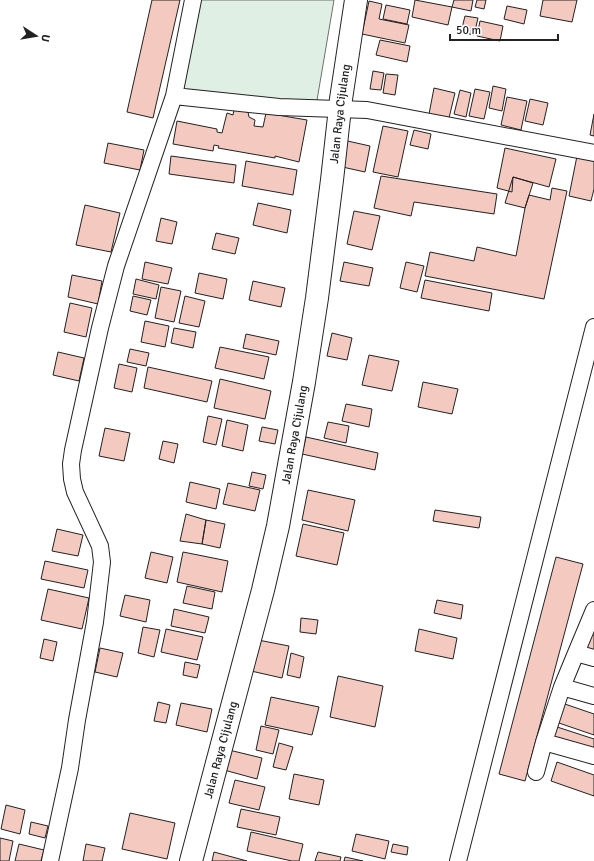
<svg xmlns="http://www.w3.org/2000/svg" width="594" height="861" font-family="Signika,sans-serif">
  <rect width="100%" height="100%" fill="#fff"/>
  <path fill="#e0efe3" stroke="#6f6f6f" d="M194 0H334L315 112 177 89Z"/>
  <path fill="#f3c9c0" stroke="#222" d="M152 0H180L153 118 127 112Z
    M415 0 452 7 448 25 412 17Z
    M454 0H473L471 11 452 7Z
    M477 0H486L484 9 475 7Z
    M543 0H577L572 22 540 16Z
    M369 1 382 4 379 19 409 25 405 43 362 34Z
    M386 5 410 10 407 24 383 19Z
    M507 6 527 10 524 24 504 19Z
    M465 16 478 18 474 35 461 32Z
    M480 21 503 26 500 41 477 36Z
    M380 40 410 46 407 62 376 55Z
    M373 71 384 73 381 90 370 89Z
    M386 74 398 75 395 95 383 93Z
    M493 86 506 89 502 111 489 108Z
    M434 88 455 93 449 118 429 114Z
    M475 89 490 92 484 119 469 116Z
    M460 90 471 93 466 117 454 114Z
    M507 97 527 101 521 130 501 125Z
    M530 99 548 103 543 125 525 121Z
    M234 110 248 112 249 117 255 120 254 126 263 127 266 113 307 120 299 162 275 156V158L218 148 219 146 214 145 213 151 173 144 177 121 217 129V132L222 133 227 113 233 115Z
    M594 114V136L590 135Z
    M383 126 408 131 398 177 373 172Z
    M414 130 431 134 428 149 410 145Z
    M343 140 370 146 365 172 338 166Z
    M108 143 144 150 140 170 104 163Z
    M505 148 556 159 549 187 513 177 512 192 497 188Z
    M171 156 236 165 234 183 169 174Z
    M577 156 594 159V189L591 201 569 196Z
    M246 161 297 170 293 195 242 186Z
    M381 176 497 194 494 214 414 202 411 216 374 208Z
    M513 177 533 183 525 208 505 203Z
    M552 188 567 191 544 299 425 276 430 252 474 261 477 247 516 256 525 208 529 195 550 200Z
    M258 203 291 210 287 233 253 225Z
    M85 205 120 213 111 252 76 245Z
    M354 211 380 216 372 250 347 244Z
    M161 218 177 222 172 244 156 241Z
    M216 233 239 238 235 254 212 249Z
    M145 262 172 268 168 284 142 279Z
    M344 262 373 268 369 286 340 281Z
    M406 262 424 266 417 292 400 288Z
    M199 273 227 279 223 299 195 293Z
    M72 275 102 281 98 304 68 297Z
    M136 279 159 285 156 299 133 294Z
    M425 280 492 293 489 311 421 298Z
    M253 281 285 288 281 307 249 300Z
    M161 287 181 291 174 322 155 318Z
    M133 296 151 300 147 315 130 311Z
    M185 296 205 301 199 327 179 323Z
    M70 303 92 308 86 337 64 332Z
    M145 321 169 326 165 347 141 342Z
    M174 328 196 332 193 348 171 343Z
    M332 333 352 338 347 360 327 356Z
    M246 334 279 341 276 355 243 348Z
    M220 347 269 357 264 379 215 368Z
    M130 349 149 353 146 366 127 362Z
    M58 352 84 358 79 381 53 375Z
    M369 355 399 361 392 391 362 385Z
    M119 364 137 368 132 392 114 388Z
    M148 367 212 381 207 402 144 388Z
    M220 379 271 391 265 419 214 408Z
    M423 382 458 389 452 414 418 407Z
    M346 404 372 409 369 427 342 421Z
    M208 416 222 419 216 445 203 442Z
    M227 420 248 425 243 451 222 446Z
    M328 422 349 426 346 443 324 438Z
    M262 427 278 430 275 444 259 441Z
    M105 428 130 433 124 461 99 456Z
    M306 437 378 453 375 470 302 454Z
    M163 441 178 444 174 463 159 459Z
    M252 472 266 475 263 489 249 486Z
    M190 482 220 489 216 509 186 502Z
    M228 483 260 490 255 511 223 504Z
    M308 490 355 500 348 531 302 520Z
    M435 510 481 517 479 528 433 521Z
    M186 514 206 520 202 544 180 541Z
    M206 520 225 524 220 548 202 544Z
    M303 524 344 533 337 565 296 556Z
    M57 529 83 535 78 556 52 551Z
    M151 552 173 557 167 583 145 578Z
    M183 552 228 561 222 592 177 582Z
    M556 557 583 564 525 781 499 774Z
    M45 561 88 570 84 588 41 579Z
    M187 586 215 592 212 609 183 603Z
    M48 589 89 598 82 629 41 620Z
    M125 595 150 600 146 622 120 616Z
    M437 600 463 605 461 619 434 613Z
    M174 609 209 617 205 633 171 626Z
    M594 616V661L579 656Z
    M301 618 318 620 316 634 300 632Z
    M143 627 160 630 154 657 138 653Z
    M166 629 203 637 197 660 161 652Z
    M419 629 457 638 453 659 415 651Z
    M44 639 57 642 53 661 40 658Z
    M258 640 289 646 282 678 251 671Z
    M100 648 123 653 117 677 95 672Z
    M291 653 304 657 300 678 287 675Z
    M185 662 200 665 197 678 183 675Z
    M338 676 383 686 375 727 330 717Z
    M271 697 319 707 312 735 265 725Z
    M158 702 170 705 166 723 154 721Z
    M559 702 594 714V735L553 721Z
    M181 703 212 709 207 732 176 725Z
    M551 725 594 739V760L544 743Z
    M261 726 279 730 273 754 256 750Z
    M279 743 293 747 286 770 273 767Z
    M229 750 262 758 257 779 224 770Z
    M557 762 594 775V796L551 781Z
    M294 774 324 780 319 805 289 799Z
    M235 780 265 787 259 810 229 803Z
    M6 805 25 810 20 834 1 829Z
    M241 809 280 817 276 835 237 827Z
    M130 813 175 823 167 859 122 849Z
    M31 822 48 826 45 838 29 834Z
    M251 832 303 844 299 861H292L247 851Z
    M356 834 389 841 385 859 352 851Z
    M0 838 13 841 9 861H0Z
    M19 844 44 850 41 861H15Z
    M86 844 105 848 102 861H83Z
    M393 844 408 847 407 855 391 852Z
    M214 852 247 861H212Z
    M318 852 341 857 340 861H315Z
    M345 857 363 861H344Z"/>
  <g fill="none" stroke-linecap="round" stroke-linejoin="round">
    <g stroke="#222" stroke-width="18">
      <path id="minor" d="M174 96 193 0
        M594 610 576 653 594 658
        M562 687 576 653
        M594 696 562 687 544 742 594 756
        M536 772 544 742
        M50 861 70 768 77 720 95 622 102 562 100 546 75 492 72 479 71 464 73 450 100 328 116 266 174 96 279 107 367 110 594 153
        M458 861 594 327"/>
    </g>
    <g stroke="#222" stroke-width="24">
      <g id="highway">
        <path id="s1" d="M191 861 263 590 278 526 304 382 317 298 332 180 341 99 356 0"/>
      </g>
    </g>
    <use href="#minor" stroke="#fff" stroke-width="16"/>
    <use href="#highway" stroke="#fff" stroke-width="22"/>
  </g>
  <g text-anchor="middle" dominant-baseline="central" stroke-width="3" stroke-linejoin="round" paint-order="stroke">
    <g font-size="12" fill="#222" stroke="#fff">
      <text stroke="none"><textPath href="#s1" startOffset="763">Jalan Raya Cijulang</textPath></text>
      <text stroke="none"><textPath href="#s1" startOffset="439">Jalan Raya Cijulang</textPath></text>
      <text stroke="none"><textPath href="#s1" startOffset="115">Jalan Raya Cijulang</textPath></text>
    </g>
  </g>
  <g transform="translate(36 36) rotate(102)" stroke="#ffffff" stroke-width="3" paint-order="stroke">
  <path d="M0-3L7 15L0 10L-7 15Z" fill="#222222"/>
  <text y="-6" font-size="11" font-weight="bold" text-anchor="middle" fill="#222222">U</text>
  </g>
  <path d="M450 34v6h108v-6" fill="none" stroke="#222222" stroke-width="2"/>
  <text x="456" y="34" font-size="12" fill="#222222" stroke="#ffffff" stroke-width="3" paint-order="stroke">50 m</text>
</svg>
